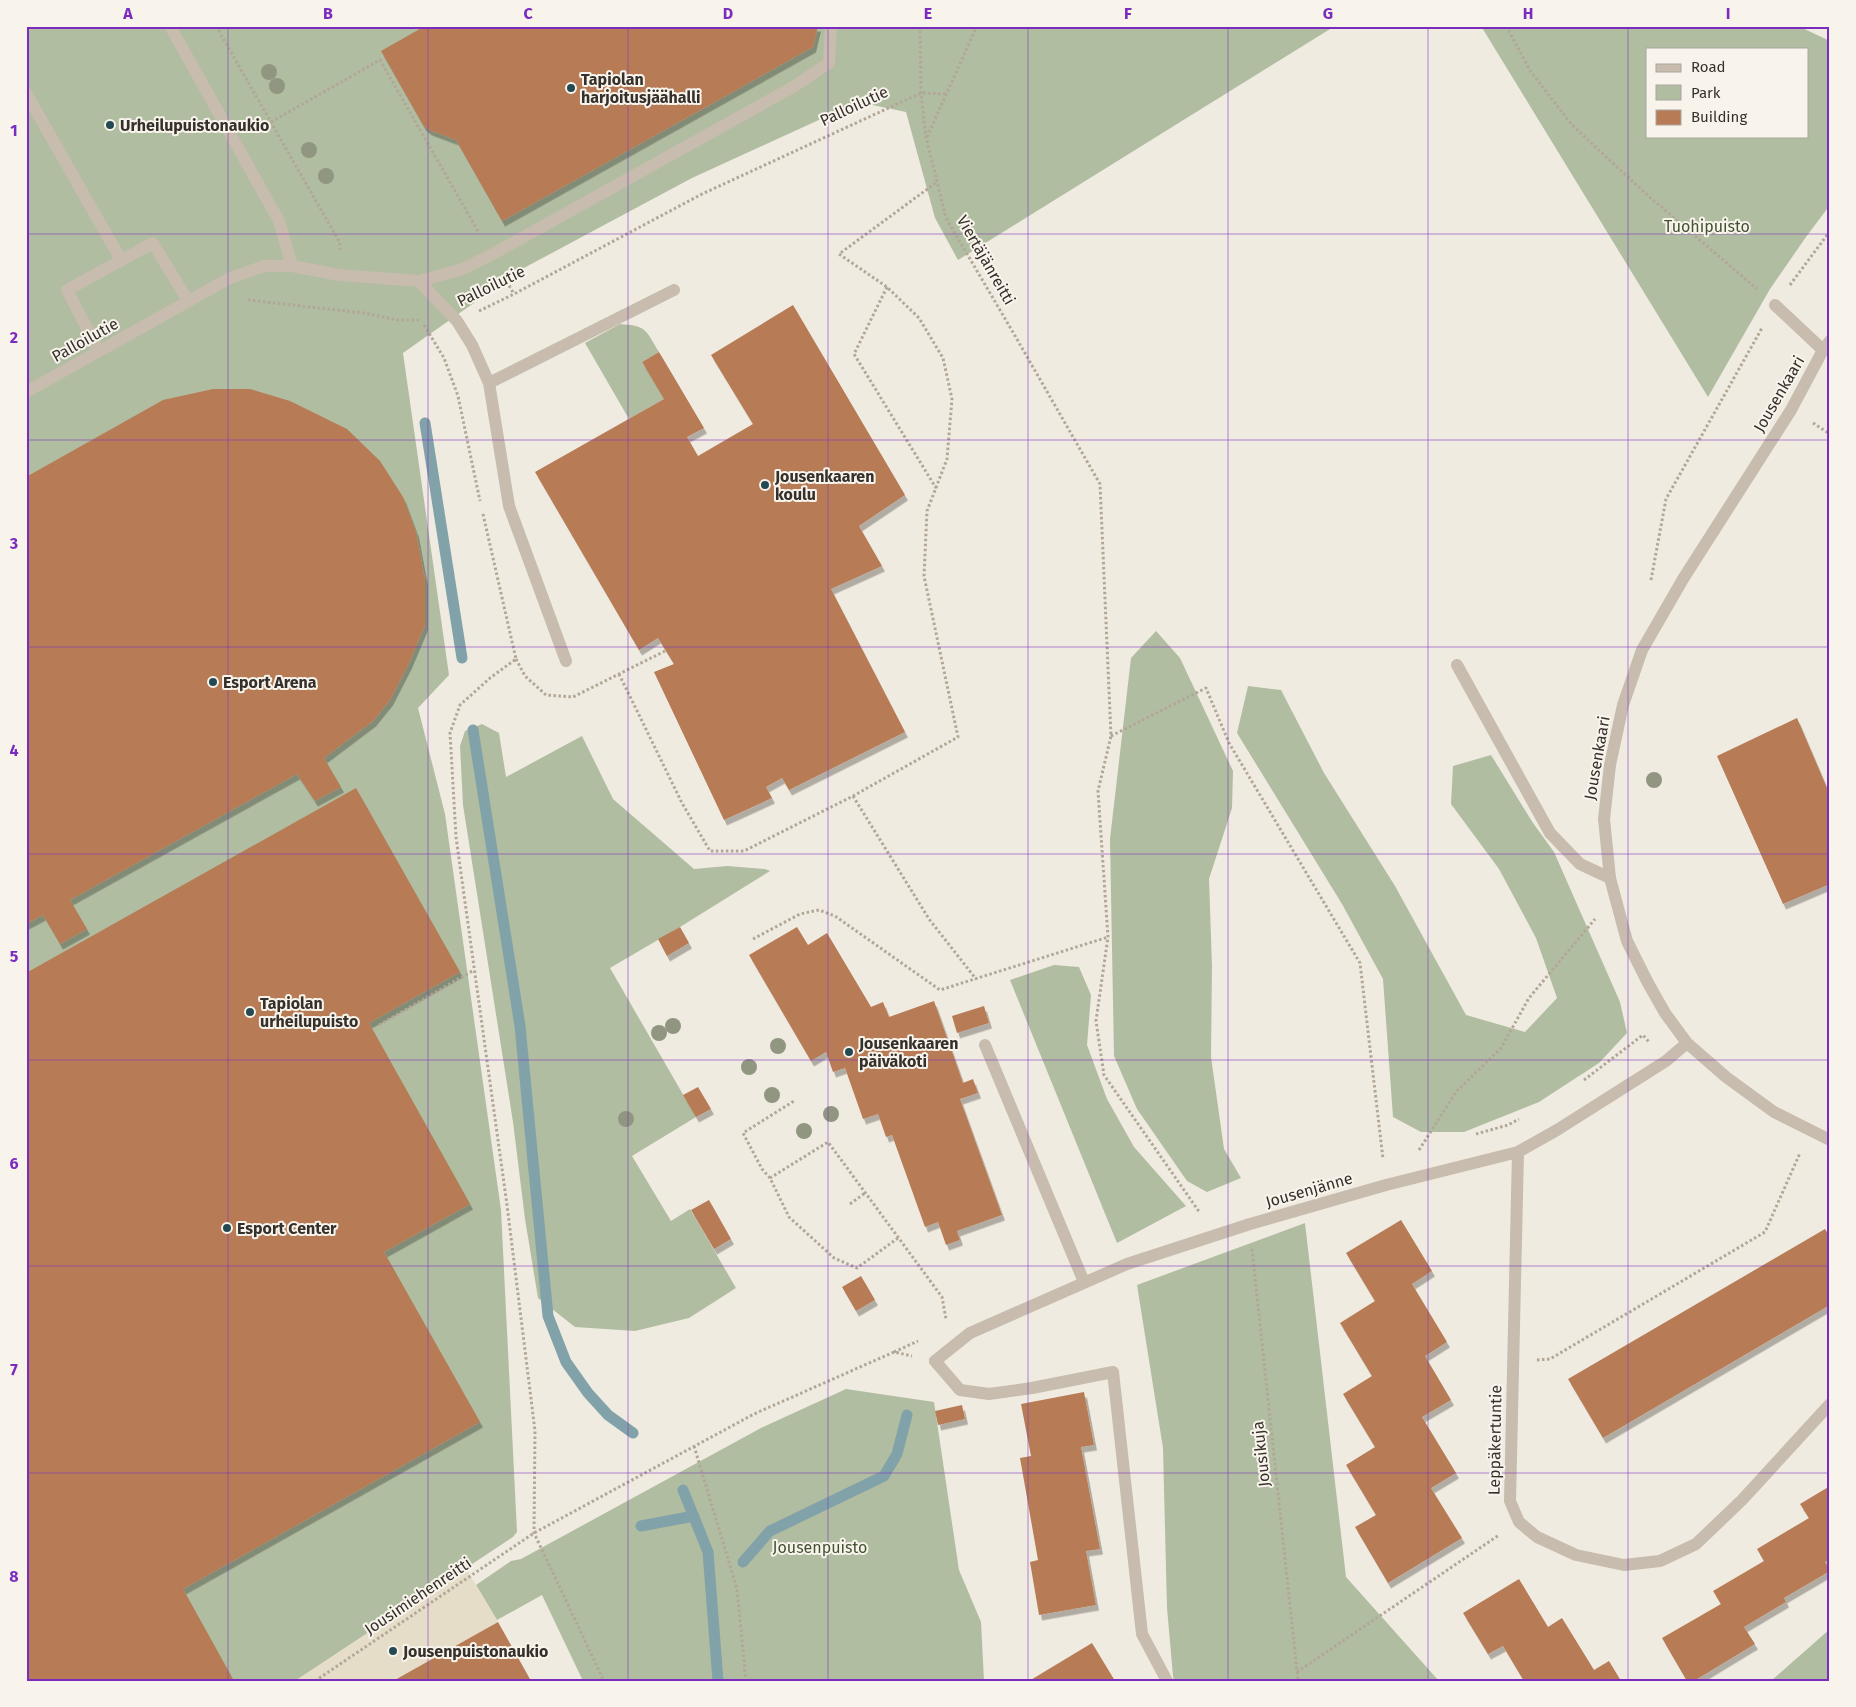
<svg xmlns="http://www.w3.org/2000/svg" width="1856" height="1707" font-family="'Fira Sans',sans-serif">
  <defs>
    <filter id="shadow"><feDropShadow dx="3" dy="5.5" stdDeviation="0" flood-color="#0004"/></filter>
  </defs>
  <rect width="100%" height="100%" fill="#f0ebe0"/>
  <path fill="#b0bda1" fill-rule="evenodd" d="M26 26H1335L958 260 935 218 906 112 858 102 692 178 522 269 403 353 449 675 418 708 445 814 501 1210 517 1532 513 1537 295 1681H26Z
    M1481 26H1798L1830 41V205L1806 237 1770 289 1708 397ZM1647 49H1807V136H1647Z
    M620 324C647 326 645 329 659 352L642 362 664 399 629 419 585 343Z
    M1156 631 1180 658 1233 771 1232 808 1209 879 1212 966 1211 1057 1224 1149 1241 1178 1207 1192 1187 1181 1137 1109 1114 1056 1110 839 1131 658Z
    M1248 686 1281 690 1324 773 1395 886 1466 1015 1525 1032 1557 998 1536 938 1499 869 1451 804 1453 766 1491 755 1533 823 1554 852 1620 1002 1627 1033 1599 1063 1539 1102 1464 1132H1421L1393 1117 1383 979 1342 904 1237 733Z
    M482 724 499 733 506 777 582 736 613 799 694 869 727 866 765 869 770 871 680 927 610 968 696 1117 632 1156 671 1221 690 1209 736 1288 689 1318 635 1331 575 1327 538 1298 525 1219 513 1122 463 805 460 746 465 731Z
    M1054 965 1079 967 1091 995 1087 1045 1107 1099 1134 1147 1186 1206 1117 1243 1010 980Z
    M1305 1223 1346 1577 1439 1681H1174L1173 1676 1167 1608 1163 1448 1137 1285Z
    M846 1389 934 1402 959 1570 981 1622 984 1681H583L542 1595 497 1620 476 1585 511 1561 521 1559 761 1428Z
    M1830 1629V1681H1771Z"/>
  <path fill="#e6ddc9" d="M466 1568 498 1622 393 1681H295Z"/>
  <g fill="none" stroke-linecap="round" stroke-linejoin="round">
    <path stroke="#82a2aa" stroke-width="11" d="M425 423 462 658
      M473 730 520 1026 548 1316 566 1362 588 1393 608 1415 633 1433
      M683 1490 708 1552 718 1681
      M641 1526 694 1516
      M743 1562 770 1531 884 1476 897 1454 907 1415"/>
  </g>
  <path fill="#b77c56" filter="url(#shadow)" d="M425 26H818L813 47 502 221 456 140 429 130 423 125 381 51Z
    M793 305 905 495 859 526 882 566 831 589 905 732 789 790 782 778 766 787 772 798 724 820 654 672 674 664 658 638 639 650 535 472 664 399 642 362 659 352 704 428 687 437 698 456 753 424 711 355Z
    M213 389H250L290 401 347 429 380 461 403 497 416 532 425 580V625L409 663 390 700 373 721 324 758 341 787 315 801 297 774 70 900 87 929 60 944 43 915 26 924V477L163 400Z
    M1797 718 1830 795V884L1783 904 1717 756Z
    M356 788 460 972 369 1023 470 1204 384 1252 480 1422 183 1589 234 1681H26V973Z
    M680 927 689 943 667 956 658 939Z
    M797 927 808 945 827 933 871 1007 883 1002 889 1017 934 1001 963 1083 973 1079 978 1093 960 1099 1002 1215 957 1231 960 1240 946 1245 938 1222 925 1227 892 1135 886 1137 878 1114 863 1119 845 1068 833 1072 826 1052 811 1061 749 955Z
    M984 1006 989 1023 957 1033 952 1016Z
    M698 1087 711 1109 696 1117 683 1095Z
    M709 1200 731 1239 714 1249 691 1210Z
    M1401 1220 1432 1271 1412 1284 1447 1342 1425 1356 1451 1400 1422 1417 1456 1473 1431 1488 1462 1538 1388 1583 1355 1527 1376 1515 1346 1465 1375 1447 1343 1394 1372 1376 1340 1323 1375 1301 1346 1253Z
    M1825 1229 1830 1237V1305L1603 1438 1568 1379Z
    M861 1276 875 1300 856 1311 842 1287Z
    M1084 1392 1094 1445 1081 1447 1100 1549 1086 1551 1096 1605 1039 1615 1030 1562 1038 1560 1020 1458 1031 1456 1021 1404Z
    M962 1405 965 1419 938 1425 935 1411Z
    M1830 1486V1559L1825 1562 1830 1571 1784 1598 1786 1602 1744 1627 1755 1644 1694 1681H1687L1662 1638 1721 1604 1713 1591 1764 1561 1757 1549 1809 1518 1800 1504Z
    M1519 1579 1548 1627 1562 1618 1594 1670 1609 1661 1621 1681H1524L1503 1646 1488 1654 1463 1613Z
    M498 1622 531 1681H393Z
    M1092 1643 1115 1681H1029Z"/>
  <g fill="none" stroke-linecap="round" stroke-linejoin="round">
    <path stroke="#b2a797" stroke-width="3" stroke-dasharray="2.5 2.5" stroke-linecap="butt" d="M216 26 340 243V250
      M920 26 921 93 926 137 946 218 1014 334 1100 484 1111 736 1098 791 1108 937 1096 1021 1104 1075 1200 1213
      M1506 26 1531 72 1572 125 1645 193 1757 289
      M271 122 380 60 479 233
      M927 137 977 26
      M504 277 514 294
      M1790 285 1830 231
      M887 287 854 354 936 488
      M248 300 364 313 398 320H420
      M479 311 514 294 702 194 921 93 946 94
      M424 325 444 358 458 396 480 501
      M1813 423 1830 434
      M483 514 516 659 490 678 460 705 450 733 456 837 507 1205 535 1431 534 1533 604 1681
      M1651 580 1666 499 1762 328
      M516 659 525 676 546 695 573 697 665 651
      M619 674 682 803 710 851H744L853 796 958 737 924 576 927 511 947 459 952 399 943 358 919 318 887 287 839 254 937 182
      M1111 736 1206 688 1229 743 1360 963 1383 1159
      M853 796 929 919 976 979
      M753 939 800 914 819 910 835 916 940 990 1108 937
      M379 1025 474 970
      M1584 1080 1643 1035 1649 1042
      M1476 1134 1508 1125 1519 1119
      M1419 1150 1456 1092 1501 1048 1529 998 1595 919
      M770 1178 762 1169 743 1133 794 1101
      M850 1204 865 1193
      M898 1238 857 1268 834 1258 789 1217 770 1178 828 1142 942 1297 946 1319
      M1252 1249 1298 1681
      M894 1352 918 1341
      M1537 1360 1550 1359 1765 1232 1800 1153
      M694 1446 737 1589 746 1681
      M1297 1672 1499 1535
      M315 1681 534 1533 754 1414 894 1352 912 1356"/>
    <path stroke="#c7bcad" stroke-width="12" d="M26 93 121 260
      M1775 305 1823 350
      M99 351 67 290 153 243 188 301
      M489 383 674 290
      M566 661 509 506 489 383 472 345 457 321 419 281 460 270 491 255 793 87 829 63 831 26
      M1457 665 1550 833 1580 864 1610 878
      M985 1045 1084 1282
      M1518 1152 1510 1501 1519 1522 1537 1537 1576 1555 1624 1565 1660 1561 1696 1544 1742 1500 1830 1404
      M935 1361 960 1390 989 1394 1032 1388 1113 1372 1142 1634 1167 1681"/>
    <path stroke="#c7bcad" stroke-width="12" d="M170 26 279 221 292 266
      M1830 341 1823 350 1791 410 1683 579 1642 650 1623 705 1610 765 1604 819 1610 878 1627 941 1648 983 1665 1013 1687 1043 1726 1077 1774 1112 1830 1140
      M26 392 230 278 264 266H292L339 275 419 281
      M935 1361 970 1333 1127 1264 1250 1224 1386 1185 1518 1152 1557 1130 1666 1061 1687 1043"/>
  </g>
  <g fill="#909680">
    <circle cx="269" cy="72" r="8"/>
    <circle cx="277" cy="86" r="8"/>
    <circle cx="309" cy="150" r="8"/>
    <circle cx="326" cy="176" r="8"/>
    <circle cx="1654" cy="780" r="8"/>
    <circle cx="673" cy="1026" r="8"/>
    <circle cx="659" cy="1033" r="8"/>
    <circle cx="778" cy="1046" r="8"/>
    <circle cx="749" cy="1067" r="8"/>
    <circle cx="772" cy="1095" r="8"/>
    <circle cx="831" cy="1114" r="8"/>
    <circle cx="626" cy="1119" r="8"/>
    <circle cx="804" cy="1131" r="8"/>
  </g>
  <path fill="none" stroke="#7b2cbf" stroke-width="1" stroke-opacity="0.55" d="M228 26V1681M428 26V1681M628 26V1681M828 26V1681M1028 26V1681M1228 26V1681M1428 26V1681M1628 26V1681M26 234H1830M26 440H1830M26 647H1830M26 854H1830M26 1060H1830M26 1266H1830M26 1473H1830"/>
  <g fill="#254952" stroke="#f8f4ec" stroke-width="2">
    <circle cx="571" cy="88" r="5"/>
    <circle cx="110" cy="125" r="5"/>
    <circle cx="765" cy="485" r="5"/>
    <circle cx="213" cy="682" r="5"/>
    <circle cx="250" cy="1012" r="5"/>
    <circle cx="849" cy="1052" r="5"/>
    <circle cx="227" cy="1228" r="5"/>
    <circle cx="393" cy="1651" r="5"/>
  </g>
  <g text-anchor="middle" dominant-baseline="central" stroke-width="4" stroke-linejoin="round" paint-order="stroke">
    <g font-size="16" font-weight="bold" fill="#36302b" stroke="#f8f4ec" text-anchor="start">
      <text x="581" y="79">Tapiolan<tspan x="581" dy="18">harjoitusjäähalli</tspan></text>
      <text x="120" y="125">Urheilupuistonaukio</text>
      <text x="775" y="476">Jousenkaaren<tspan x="775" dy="18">koulu</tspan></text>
      <text x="223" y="682">Esport Arena</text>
      <text x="260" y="1003">Tapiolan<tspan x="260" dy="18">urheilupuisto</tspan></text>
      <text x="859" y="1043">Jousenkaaren<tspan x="859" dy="18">päiväkoti</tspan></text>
      <text x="237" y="1228">Esport Center</text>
      <text x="403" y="1651">Jousenpuistonaukio</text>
    </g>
    <g font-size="16" fill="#36302b" stroke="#f8f4ec">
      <text transform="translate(854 106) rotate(-25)">Palloilutie</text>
      <text transform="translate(986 260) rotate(60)">Viertäjänreitti</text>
      <text transform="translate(491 286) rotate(-26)">Palloilutie</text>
      <text transform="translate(85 340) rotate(-29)">Palloilutie</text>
      <text transform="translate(1779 394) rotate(-60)">Jousenkaari</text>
      <text transform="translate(1597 758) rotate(-80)">Jousenkaari</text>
      <text transform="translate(1309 1190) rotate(-16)">Jousenjänne</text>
      <text transform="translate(1495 1440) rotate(-89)">Leppäkertuntie</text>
      <text transform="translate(1261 1454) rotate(-96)">Jousikuja</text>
      <text transform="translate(418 1596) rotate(-34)">Jousimiehenreitti</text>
    </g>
    <g font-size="16" fill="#415131" stroke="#f8f4ec">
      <text x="1707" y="226">Tuohipuisto</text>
      <text x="820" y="1547">Jousenpuisto</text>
    </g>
  </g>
  <rect width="1856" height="1707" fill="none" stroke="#f8f4ec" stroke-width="55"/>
  <rect x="1646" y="48" width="162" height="90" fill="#f8f4ec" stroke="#aaa69f"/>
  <rect x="1656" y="64" width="25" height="8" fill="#c7bcad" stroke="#aaa69f"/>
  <text x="1691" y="72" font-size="15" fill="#36302b">Road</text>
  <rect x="1656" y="85" width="25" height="15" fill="#b0bda1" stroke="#aaa69f"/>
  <text x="1691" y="98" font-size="15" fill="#36302b">Park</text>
  <rect x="1656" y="110" width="25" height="15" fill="#b77c56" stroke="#aaa69f"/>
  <text x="1691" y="122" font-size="15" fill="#36302b">Building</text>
  <rect x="28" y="28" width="1800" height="1652" fill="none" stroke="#7b2cbf" stroke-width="2"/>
  <g font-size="16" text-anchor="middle" font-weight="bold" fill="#7b2cbf">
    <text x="128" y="19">A</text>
    <text x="328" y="19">B</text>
    <text x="528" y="19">C</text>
    <text x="728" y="19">D</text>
    <text x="928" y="19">E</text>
    <text x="1128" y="19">F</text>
    <text x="1328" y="19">G</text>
    <text x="1528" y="19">H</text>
    <text x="1728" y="19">I</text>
    <text x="14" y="136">1</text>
    <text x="14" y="343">2</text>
    <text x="14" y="549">3</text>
    <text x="14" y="756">4</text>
    <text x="14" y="962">5</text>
    <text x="14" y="1169">6</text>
    <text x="14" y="1375">7</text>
    <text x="14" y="1582">8</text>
  </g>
</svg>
